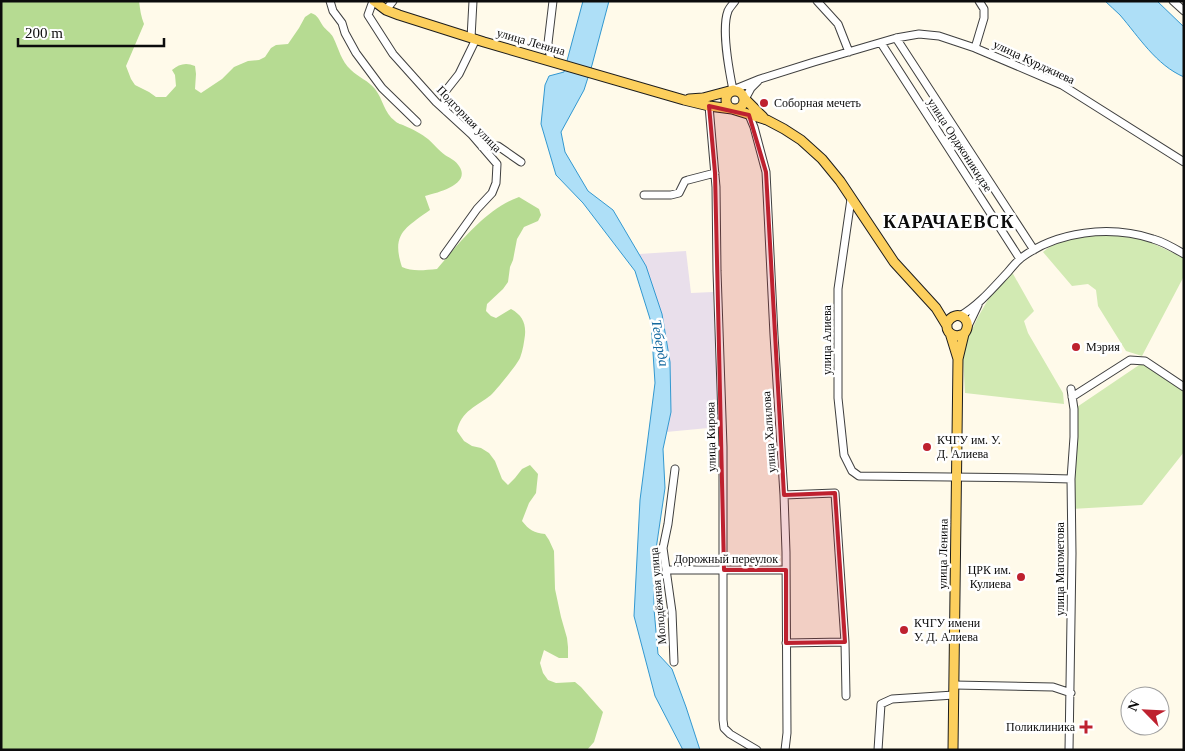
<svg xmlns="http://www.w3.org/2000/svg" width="1185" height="751" font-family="'Times New Roman',serif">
  <rect width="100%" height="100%" fill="#fffaea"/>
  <path fill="#e9dfeb" d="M686 251 691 293 713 292 719 427 666 432 671 412 670 362 662 314 646 267 639 254Z"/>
  <path fill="#d2eab3" d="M1088 235H1126L1150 242 1184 258V276L1142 356 1126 351 1098 306 1096 290 1088 284 1072 286 1043 252C1055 241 1073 239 1088 235Z
    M1012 272 1034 311 1024 321 1028 333 1063 393 1064 404 965 393 963 357 967 340 978 317 993 291Z
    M1145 361 1184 387V452L1142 505 1071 509 1074 409Z"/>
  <path fill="#b6db92" d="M1 1H139C140 9 141 17 144 24L126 66 131 79 135 85 149 92 156 97H166L176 86 175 75 172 70C179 64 186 62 195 66L196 74 195 89 201 93 222 79 234 67 248 61 259 60 265 57 271 48 276 45 288 44 299 28 305 17 311 13C318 15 319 20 323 26 326 30 331 33 333 37 339 49 341 61 351 70 358 77 369 81 375 89 383 99 384 113 395 121 398 124 401 124 405 126 412 129 422 134 428 139 434 144 438 150 445 155 450 158 456 161 459 166 472 185 436 193 425 196L430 210C405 228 391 234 402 267 412 272 425 270 437 269 458 244 487 208 519 197L539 209 541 215 538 221 524 227 520 234 517 239 513 260 510 267 508 282 503 289 487 304 486 311 491 316 496 318 511 309C522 315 526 323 525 335 524 342 523 350 520 358 516 366 498 388 491 395 477 406 461 411 457 431L464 441 472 446 481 448 489 453 495 461 502 479 508 485 515 478 522 469 530 465 538 474 536 493 529 503 522 521C529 530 534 533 545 534L549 540 554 551 555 589 561 617 567 638 568 647V658H559L544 650 540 663 543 673 548 680 556 683 575 682 581 687 603 712 594 742 587 750H1Z"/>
  <path fill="#aedff7" stroke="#3398d0" d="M583 1H609L592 65 584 90 561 132 565 152 588 191 613 210 646 266 662 314 670 362 671 412 663 449 665 488 654 563V609L658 654 672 669 686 707 700 750H683L655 696 634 616 640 500 655 383 651 322 635 271 583 203 556 175 541 124 545 85 549 76 564 72Z
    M1105 1H1157L1184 27V77C1156 65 1139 37 1120 15 1115 10 1110 6 1105 1Z"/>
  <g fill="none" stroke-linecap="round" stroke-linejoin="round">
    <g stroke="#3f3f3f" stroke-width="9">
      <path id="minor" d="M330 1 333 11 342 23 345 33 356 53 382 88 417 122
        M373 1 368 15 393 54 436 102 472 135 497 164 496 183 492 193 477 209 444 255
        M735 1C733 4 729 8 728 11 721 29 729 70 733 90L760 79 814 62 896 38 919 34 939 36 975 48 1062 85 1184 162
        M817 1 838 24 849 52
        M1173 1 1184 11
        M386 10 393 1
        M471 38 473 1
        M896 38 1034 250
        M881 43 1020 259
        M975 48 984 18V9L979 1
        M551 61 548 43 553 1
        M745 99 751 88 758 81
        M709 106 716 187 717 271 723 447V720L724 728 730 734 757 750
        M446 111 444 93 459 74 476 39
        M749 115 754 127 766 172 774 335 784 495 786 552 787 733 785 750
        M482 147 498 146 521 162
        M644 195H671L679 193 685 181 688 180 715 173
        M851 199 838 289V398L844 455 852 471 859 476 1032 478 1071 479
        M960 316C979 305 993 288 1008 272 1012 267 1016 262 1021 258 1057 231 1110 225 1153 239 1164 242 1174 248 1184 254
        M968 326 978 305
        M1072 397 1130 360 1145 361 1184 387
        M784 495 835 493 845 642 846 696
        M666 570H786
        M786 643 845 642
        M674 662 672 612 663 548 668 524 675 469
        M954 685 1053 687 1071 693
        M878 750 881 704 892 699 954 695
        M1069 750 1072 553 1071 479 1074 437V409L1071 389"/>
    </g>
    <g stroke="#1d1d1d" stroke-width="11">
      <path id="major" d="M374 1 386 10 399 15 484 42 684 100 709 106 732 109 767 120 784 129 801 140 822 159 840 181 894 262 936 308 947 326
        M726 100a9 9 0 1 1 18 0a9 9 0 1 1-18 0Z
        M689 99 703 98 733 90
        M745 99 763 117
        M950 333 958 359
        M953 750 958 359 964 334C975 320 956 307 947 323 946 330 949 335 957 336L964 334"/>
    </g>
    <use href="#minor" stroke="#fff" stroke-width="7"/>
    <use href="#major" stroke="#fccf5d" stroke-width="9"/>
  </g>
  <path fill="#be212f" fill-opacity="0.2" stroke="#be212f" stroke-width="4" stroke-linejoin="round" d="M709 106 749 115 766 172 784 495 835 493 845 642 786 643V570H724L715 173Z"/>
  <g fill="#be212f" stroke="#fff" stroke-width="2">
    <circle cx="764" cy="103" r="5"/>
    <circle cx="1076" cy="347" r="5"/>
    <circle cx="927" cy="447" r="5"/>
    <circle cx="1021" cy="577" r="5"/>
    <circle cx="904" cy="630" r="5"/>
    <path d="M1083.5 719.5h5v5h5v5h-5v5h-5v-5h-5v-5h5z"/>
  </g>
  <g text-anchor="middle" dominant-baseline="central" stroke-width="5" stroke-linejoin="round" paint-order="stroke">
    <g font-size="12" fill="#0c0c0c" stroke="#fff">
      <text transform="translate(531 42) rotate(16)">улица Ленина</text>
      <text transform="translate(1034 62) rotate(25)">улица Курджиева</text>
      <text transform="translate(469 119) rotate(46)">Подгорная улица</text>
      <text transform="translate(960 145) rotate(57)">улица Орджоникидзе</text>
      <text transform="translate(827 340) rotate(-90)">улица Алиева</text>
      <text transform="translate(769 432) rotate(-94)">улица Халилова</text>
      <text transform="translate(711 437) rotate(-91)">улица Кирова</text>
      <text transform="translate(943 554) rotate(-89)">улица Ленина</text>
      <text x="726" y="559">Дорожный переулок</text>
      <text transform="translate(1060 569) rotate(-90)">улица Магометова</text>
      <text transform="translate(658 596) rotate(-95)">Молодёжная улица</text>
    </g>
    <g font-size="12" fill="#0c0c0c" stroke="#fff" text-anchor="start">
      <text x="774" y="103">Соборная мечеть</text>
      <text x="1086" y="347">Мэрия</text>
      <text x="937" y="440">КЧГУ им. У.<tspan x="937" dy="14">Д. Алиева</tspan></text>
      <text x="1011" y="570" text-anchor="end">ЦРК им.<tspan x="1011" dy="14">Кулиева</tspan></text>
      <text x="914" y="623">КЧГУ имени<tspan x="914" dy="14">У. Д. Алиева</tspan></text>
      <text x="1075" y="727" text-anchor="end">Поликлиника</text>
    </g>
    <g font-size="14" font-style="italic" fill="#13689f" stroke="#fff">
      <text transform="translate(660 343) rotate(80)">Теберда</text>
    </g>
    <g font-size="18" font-weight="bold" letter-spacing="1" fill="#0c0c0c" stroke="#fff">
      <text x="949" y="222">КАРАЧАЕВСК</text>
    </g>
  </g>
  <rect width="1185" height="751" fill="none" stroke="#0c0c0c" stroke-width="5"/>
  <g transform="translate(1145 711) rotate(294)"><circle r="24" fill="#ffffff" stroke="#9e9e9e"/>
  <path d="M0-4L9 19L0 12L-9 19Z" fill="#be212f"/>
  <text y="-8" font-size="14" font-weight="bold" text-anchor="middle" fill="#0c0c0c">N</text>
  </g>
  <path d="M18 38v8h146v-8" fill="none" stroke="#0c0c0c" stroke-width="2.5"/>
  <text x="25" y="38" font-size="15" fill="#0c0c0c" stroke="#ffffff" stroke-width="4" paint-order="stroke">200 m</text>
</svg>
